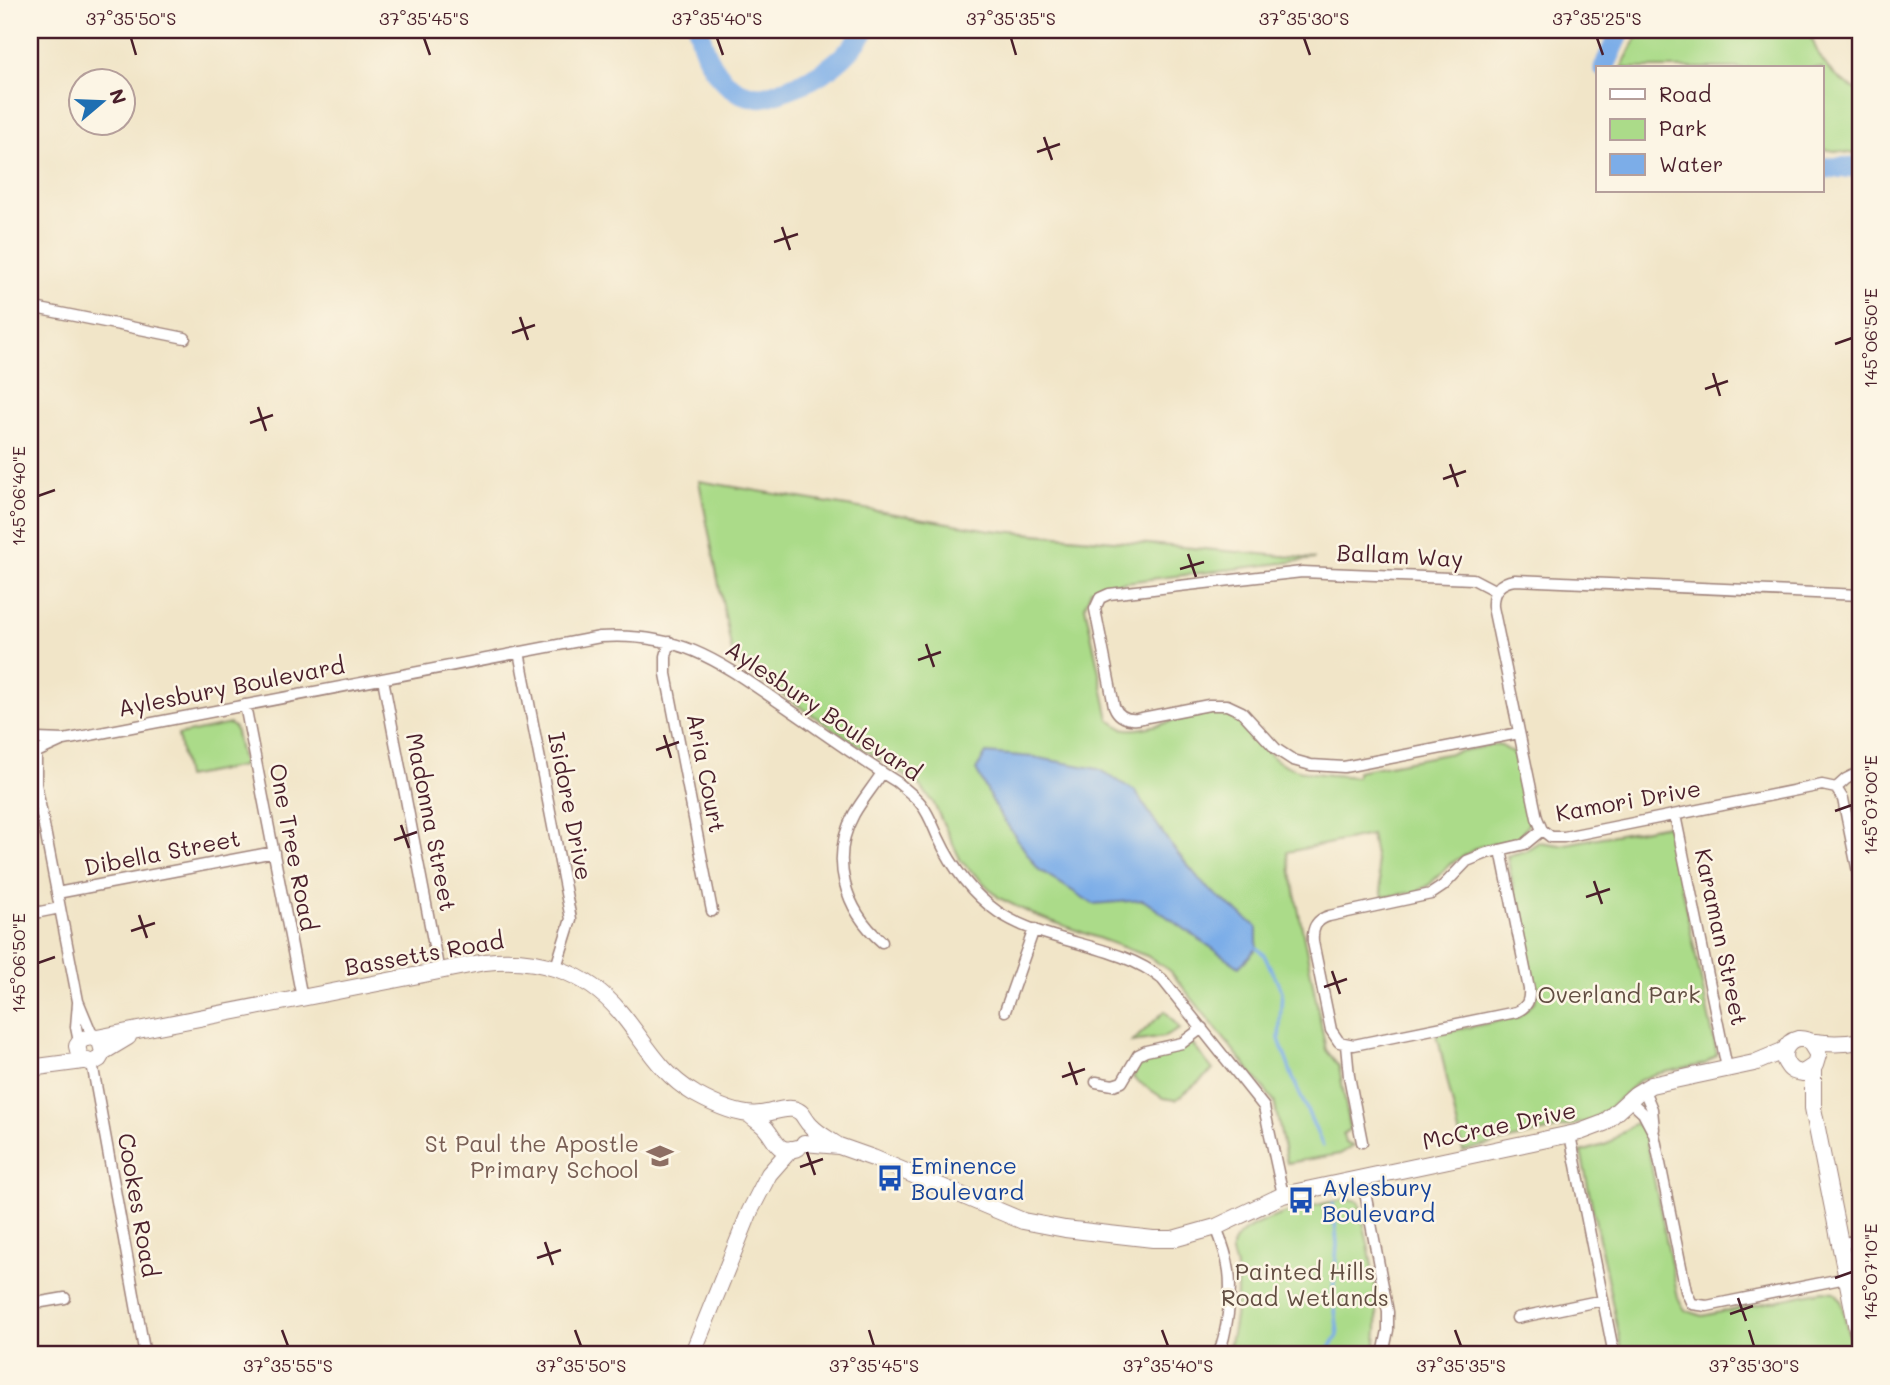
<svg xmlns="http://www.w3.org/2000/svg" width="1890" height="1385" font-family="Mali,sans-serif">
  <rect width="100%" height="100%" fill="#fcf5e5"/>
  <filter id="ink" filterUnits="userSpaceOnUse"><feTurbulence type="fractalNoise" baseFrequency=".0143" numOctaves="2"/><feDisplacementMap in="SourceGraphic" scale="14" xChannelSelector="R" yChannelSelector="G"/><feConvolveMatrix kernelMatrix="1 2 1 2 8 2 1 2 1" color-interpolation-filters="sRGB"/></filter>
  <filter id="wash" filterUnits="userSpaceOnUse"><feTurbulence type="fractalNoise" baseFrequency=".00686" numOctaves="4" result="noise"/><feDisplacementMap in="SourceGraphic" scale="28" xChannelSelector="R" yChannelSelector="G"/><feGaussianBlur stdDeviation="1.57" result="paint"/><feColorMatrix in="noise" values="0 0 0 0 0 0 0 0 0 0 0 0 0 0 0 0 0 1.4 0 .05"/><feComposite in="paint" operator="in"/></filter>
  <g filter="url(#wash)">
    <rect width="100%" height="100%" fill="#f1e5c8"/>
    <path fill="#abdb89" stroke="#7a7d5a" stroke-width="2" d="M1641 30H1809C1817 58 1832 80 1860 91V152L1855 154 1822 149V68H1621Z
      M699 481 990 530 1315 559 1101 585 1091 590 1085 606 1109 719C1113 722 1118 727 1122 728 1144 735 1195 709 1223 713 1248 717 1259 749 1278 761 1301 776 1330 774 1357 777V771L1498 744 1515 754 1530 821 1519 839 1478 847 1450 864 1428 886 1415 892 1383 897 1371 835 1287 852 1326 1050 1339 1066 1350 1129 1343 1134 1345 1143 1353 1146 1340 1154 1287 1163 1274 1101 1170 971 1147 956 1032 914 999 898 961 861 933 802 920 786 734 663Z
      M230 724 235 728 243 766 186 777 178 735Z
      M1668 825 1717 1055 1705 1064 1655 1074 1638 1081 1610 1108 1589 1121 1463 1151 1437 1034 1518 1017 1536 1000 1507 856 1525 851 1539 842 1560 845Z
      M1165 1011 1180 1029 1164 1037 1132 1042Z
      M1190 1041 1213 1070 1176 1100 1163 1098 1133 1078 1141 1059 1179 1048Z
      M1635 1123 1644 1130 1678 1298 1685 1310 1702 1316 1824 1291 1835 1292 1841 1300 1853 1355H1623L1581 1152 1607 1144Z
      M1347 1199 1359 1201C1369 1252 1384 1304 1374 1355H1226C1235 1330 1239 1297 1236 1270 1236 1263 1231 1255 1232 1248 1235 1220 1324 1203 1347 1199Z"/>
    <path fill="#7cade8" stroke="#63668a" stroke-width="2" d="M986 753 1033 757 1098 769 1135 791 1170 844 1205 886 1257 927V948L1239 967 1143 900 1093 904 1038 869 999 813 976 770Z"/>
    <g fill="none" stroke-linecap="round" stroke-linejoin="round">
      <path stroke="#7cade8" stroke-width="3.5" d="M1257 948 1264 955 1282 991 1279 1039 1294 1081 1323 1146
        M1325 1355 1338 1335 1333 1292 1337 1244 1333 1203"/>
      <path stroke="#7cade8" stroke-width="21" d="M699 30C705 60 724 95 759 97 769 97 781 91 790 88 820 78 848 57 865 30
        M1604 68 1621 30
        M1822 168 1860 167"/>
    </g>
  </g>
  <g filter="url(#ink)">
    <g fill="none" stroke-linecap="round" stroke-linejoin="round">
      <g stroke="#9e827a" stroke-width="13">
        <path id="street" d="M30 307 185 338
          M1496 591 1473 579 1302 572 1109 594 1100 598 1095 609 1114 706C1118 716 1126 720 1137 719L1209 705H1227L1242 712 1276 749 1293 760 1311 765 1344 767 1519 733
          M670 642 666 656V674L712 911
          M519 652 571 919 556 967
          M383 679 439 972
          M245 705 302 998
          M37 739 64 740 600 637C678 632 716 659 777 701 817 728 856 757 897 782 905 789 915 796 921 804 929 814 933 826 938 837 952 867 971 893 998 912 1047 945 1116 942 1162 979L1264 1107 1283 1195
          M39 751 61 741
          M36 756V784L78 1001 93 1037
          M1836 788 1843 799 1860 882
          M1675 815 1727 1068
          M1542 830 1537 818 1493 607C1492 592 1499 582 1515 580L1860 595
          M1542 830 1551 837H1564L1822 785 1836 788 1846 779 1860 772
          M1501 850 1529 989C1530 1001 1527 1007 1516 1012L1354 1045 1339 1042 1331 1030 1313 942C1312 929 1315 920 1329 916L1431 894 1443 886 1467 861 1487 853 1525 844 1542 830
          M57 893 274 852
          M30 914 60 908
          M882 942C845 910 829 859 854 814 862 800 873 787 882 773
          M78 1003 76 1027 79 1042
          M1005 1011 1034 929
          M1346 1045 1349 1076 1362 1142
          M92 1063 145 1355
          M1096 1082 1113 1085 1122 1082 1138 1055 1146 1051 1182 1043 1202 1028
          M1643 1088 1652 1109 1654 1129
          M1629 1100 1643 1113 1654 1134 1686 1291 1692 1304 1707 1306 1846 1278
          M1570 1135 1614 1355
          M1362 1177 1388 1312V1330L1383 1355
          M1216 1227C1222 1242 1227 1256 1229 1271 1232 1294 1227 1334 1218 1355
          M1839 1244 1860 1240
          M30 1304 65 1298
          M1517 1318 1603 1300"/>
      </g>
      <g stroke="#9e827a" stroke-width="18">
        <path id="secondary" d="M97 1038 485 962C536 956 586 971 620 1012 646 1043 658 1072 695 1094 713 1104 740 1117 761 1114 771 1113 783 1107 793 1109 804 1111 804 1120 811 1126 818 1134 829 1139 837 1145
          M1810 1042 1818 1055 1815 1065 1803 1073C1797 1072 1792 1072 1788 1066 1780 1056 1785 1042 1798 1039 1804 1038 1809 1042 1815 1042 1830 1044 1845 1044 1860 1041
          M103 1052 100 1041 93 1037 82 1039 77 1046 80 1058 92 1063 99 1059 103 1052 128 1037
          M30 1068 83 1061
          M1813 1068V1108L1860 1344
          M750 1115C755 1120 763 1124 767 1130 777 1142 777 1154 798 1148
          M804 1143 839 1146 873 1158 1023 1221 1065 1229 1153 1239H1173L1216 1227 1283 1195 1580 1132 1604 1123 1636 1094 1651 1085 1754 1063 1785 1050
          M692 1355 750 1211 769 1174 791 1149"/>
      </g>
      <use href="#street" stroke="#fff" stroke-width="10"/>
      <use href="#secondary" stroke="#fff" stroke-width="16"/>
    </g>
  </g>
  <path fill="none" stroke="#4a1f2b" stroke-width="2.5" d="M131 38 136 55M424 38 430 55M717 38 723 55M1011 38 1016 55M1304 38 1310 55M1597 38 1603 55M1044 137 1052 160M1037 152 1060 144M782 227 790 250M774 242 798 234M520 317 528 340M512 333 535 325M1835 344 1852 338M1713 373 1720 396M1705 389 1728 381M258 407 266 431M250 423 273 415M1450 464 1458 487M1443 479 1466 471M38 496 55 490M1188 554 1196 577M1180 569 1204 562M926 644 934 667M918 660 941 652M664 735 671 758M656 750 679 742M1835 811 1852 805M401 825 409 848M394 840 417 832M1594 881 1602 904M1586 897 1610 889M139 915 147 938M131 931 155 923M38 963 55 957M1332 971 1340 994M1324 987 1347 979M1069 1062 1077 1085M1062 1077 1085 1069M807 1152 815 1175M800 1167 823 1159M545 1242 553 1265M537 1258 561 1250M1835 1278 1852 1272M1738 1298 1746 1321M1730 1314 1753 1306M282 1330 288 1346M575 1330 581 1346M869 1330 874 1346M1162 1330 1168 1346M1455 1330 1461 1346M1749 1330 1754 1346"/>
  <defs>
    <g id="school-bare" transform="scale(2.1)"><path d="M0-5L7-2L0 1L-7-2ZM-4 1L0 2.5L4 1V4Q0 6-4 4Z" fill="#8d6e63" stroke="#fcf5e5" stroke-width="2.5" paint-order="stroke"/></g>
    <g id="bus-bare" transform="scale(2.1)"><path d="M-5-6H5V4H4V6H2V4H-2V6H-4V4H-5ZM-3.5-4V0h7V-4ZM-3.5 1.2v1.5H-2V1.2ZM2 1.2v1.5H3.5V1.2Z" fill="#1a4fb4" stroke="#fcf5e5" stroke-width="2.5" paint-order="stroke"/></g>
  </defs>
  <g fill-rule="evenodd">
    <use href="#school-bare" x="660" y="1156"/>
    <use href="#bus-bare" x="890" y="1178"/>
    <use href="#bus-bare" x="1301" y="1200"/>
  </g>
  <g text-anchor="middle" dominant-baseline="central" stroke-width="5" stroke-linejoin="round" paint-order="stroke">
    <g font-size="23" fill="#4a1f2b" stroke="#fcf5e5">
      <text transform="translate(1400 555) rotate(3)">Ballam Way</text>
      <text transform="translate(231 686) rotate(-11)">Aylesbury Boulevard</text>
      <text transform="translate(824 710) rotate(34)">Aylesbury Boulevard</text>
      <text transform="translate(707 773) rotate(79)">Aria Court</text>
      <text transform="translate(1628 800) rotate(-10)">Kamori Drive</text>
      <text transform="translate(571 806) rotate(79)">Isidore Drive</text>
      <text transform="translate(432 822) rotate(79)">Madonna Street</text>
      <text transform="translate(294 847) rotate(79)">One Tree Road</text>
      <text transform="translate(162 852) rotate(-11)">Dibella Street</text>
      <text transform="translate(1722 937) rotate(78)">Karaman Street</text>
      <text transform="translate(424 953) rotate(-10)">Bassetts Road</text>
      <text transform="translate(1499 1125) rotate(-12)">McCrae Drive</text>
      <text transform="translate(139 1205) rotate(80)">Cookes Road</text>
    </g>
    <g font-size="23" fill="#624e42" stroke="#fcf5e5">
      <text x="1619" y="994">Overland Park</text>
      <text x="1305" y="1271">Painted Hills<tspan x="1305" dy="26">Road Wetlands</tspan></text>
    </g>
    <g font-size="23" fill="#785e54" stroke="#fcf5e5" text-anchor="end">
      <text x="639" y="1143">St Paul the Apostle<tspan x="639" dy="26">Primary School</tspan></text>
    </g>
    <g font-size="23" fill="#164399" stroke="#fcf5e5" text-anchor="start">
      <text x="911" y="1165">Eminence<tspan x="911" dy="26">Boulevard</tspan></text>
      <text x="1322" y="1187">Aylesbury<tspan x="1322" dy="26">Boulevard</tspan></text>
    </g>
  </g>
  <rect width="1890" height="1385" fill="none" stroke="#fcf5e5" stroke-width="77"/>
  <rect x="1596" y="66" width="228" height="126" fill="#fcf5e5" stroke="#b59f9b" stroke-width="2"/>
  <rect x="1610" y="89" width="35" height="10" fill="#ffffff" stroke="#b59f9b" stroke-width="2"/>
  <text x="1659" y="102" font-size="21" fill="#4a1f2b">Road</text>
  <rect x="1610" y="119" width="35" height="21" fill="#abdb89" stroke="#b59f9b" stroke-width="2"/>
  <text x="1659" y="136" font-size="21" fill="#4a1f2b">Park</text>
  <rect x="1610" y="154" width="35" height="21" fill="#7cade8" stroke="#b59f9b" stroke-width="2"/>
  <text x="1659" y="172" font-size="21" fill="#4a1f2b">Water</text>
  <g transform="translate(102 102) rotate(71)"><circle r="33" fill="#fcf5e5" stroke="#b59f9b" stroke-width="2"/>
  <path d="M0-5L12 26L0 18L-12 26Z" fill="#1f6fb2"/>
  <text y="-10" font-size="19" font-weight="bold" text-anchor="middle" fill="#4a1f2b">N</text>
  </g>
  <rect x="38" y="38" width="1814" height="1308" fill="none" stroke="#4a1f2b" stroke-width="2.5"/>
  <g font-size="18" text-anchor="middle" fill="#4a1f2b">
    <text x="131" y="25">37°35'50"S</text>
    <text x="424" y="25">37°35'45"S</text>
    <text x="717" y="25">37°35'40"S</text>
    <text x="1011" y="25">37°35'35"S</text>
    <text x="1304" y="25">37°35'30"S</text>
    <text x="1597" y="25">37°35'25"S</text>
    <text transform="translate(1871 338) rotate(-90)" y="6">145°06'50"E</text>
    <text transform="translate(19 496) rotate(-90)" y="6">145°06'40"E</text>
    <text transform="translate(1871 805) rotate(-90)" y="6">145°07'00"E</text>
    <text transform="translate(19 963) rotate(-90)" y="6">145°06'50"E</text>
    <text transform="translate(1871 1272) rotate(-90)" y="6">145°07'10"E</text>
    <text x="288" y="1372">37°35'55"S</text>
    <text x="581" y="1372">37°35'50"S</text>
    <text x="874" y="1372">37°35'45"S</text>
    <text x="1168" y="1372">37°35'40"S</text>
    <text x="1461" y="1372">37°35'35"S</text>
    <text x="1754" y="1372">37°35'30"S</text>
  </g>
</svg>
